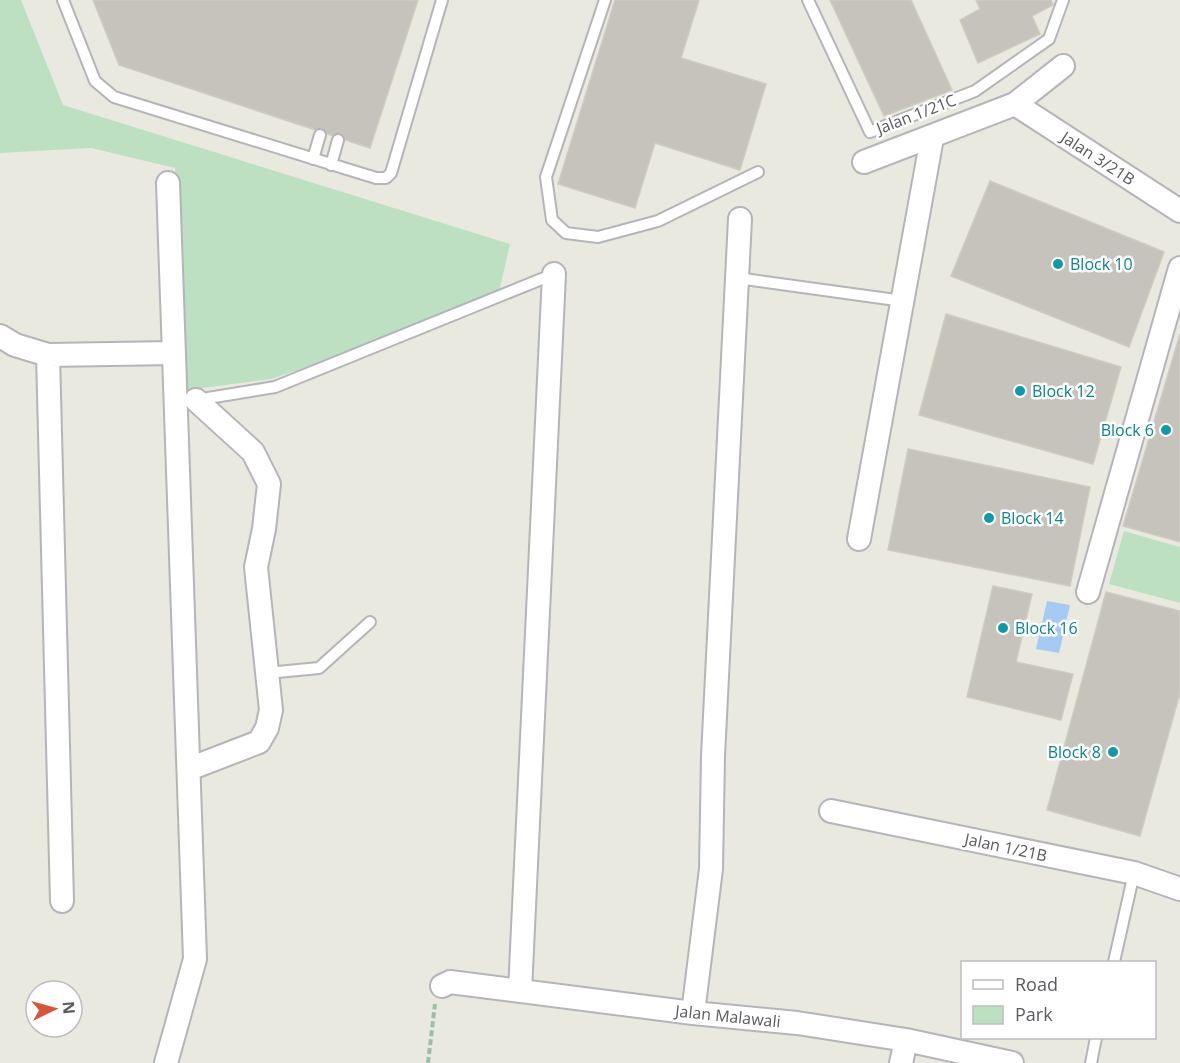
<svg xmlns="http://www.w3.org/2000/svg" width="1180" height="1063" font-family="'Open Sans',sans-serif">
  <rect width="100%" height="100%" fill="#eae9e0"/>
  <path fill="#bee0c2" d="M0 0H21L63 105 510 244 497 301 271 379 187 390 175 168 91 148 0 153Z
    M1124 531 1180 547V603L1109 584Z"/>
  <path fill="#a5cbf5" d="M1047 601 1070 605 1059 653 1036 649Z"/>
  <path fill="#c6c3bd" stroke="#cecbbf" stroke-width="1.5" d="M93 0H418L370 148 119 65Z
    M615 0H699L681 58 766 84 740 170 655 143 635 208 558 184Z
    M830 0H911L952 90 884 116Z
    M976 0H1051L1053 5 1032 16 1040 34 978 63 960 20 980 9Z
    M990 181 1164 252 1129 347 951 276Z
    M946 314 1121 367 1093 464 919 415Z
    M1180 334V542L1123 526Z
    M908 449 1090 487 1070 586 888 550Z
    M993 586 1032 594 1016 662 1073 674 1061 720 967 697Z
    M1106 592 1180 611V693L1140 836 1047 810Z"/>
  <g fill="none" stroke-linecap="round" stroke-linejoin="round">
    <g stroke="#b3b5b9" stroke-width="14">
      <path id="service" d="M63 0 95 81 114 97 376 178H386L391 173 442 0
        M605 0 546 177 552 220 566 233 598 237 658 221 758 172
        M808 0 870 132 975 91 1049 39 1063 0
        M313 159 320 135
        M331 165 338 140
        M737 278 903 301
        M196 400 275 387 554 274
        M267 673 319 668 370 622
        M1114 962 1134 873
        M1091 1063 1096 1038"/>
    </g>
    <g stroke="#b3b5b9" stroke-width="26">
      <path id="minor" d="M1015 104 1180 211
        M864 162 1015 104 1063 66
        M0 336 15 345 48 355 174 353
        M48 355 62 901
        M859 539 932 138
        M1088 592 1180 268
        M189 769 259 742 267 728 271 710 256 567 264 529 269 484 253 452 196 400
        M831 811 1134 873 1180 889
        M442 986 450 982 693 1013 797 1023 906 1040 1012 1063
        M520 991 554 274
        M693 1013 711 869 713 756 740 219
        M166 1063 195 959 168 183
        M901 1063 906 1040"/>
    </g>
    <path stroke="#99c0a7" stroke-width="4" stroke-dasharray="6 3" stroke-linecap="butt" d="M428 1063 435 1004"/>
    <use href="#service" stroke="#fff" stroke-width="10"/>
    <use href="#minor" stroke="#fff" stroke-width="22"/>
  </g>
  <g fill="#0f9aa8" stroke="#fff" stroke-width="2">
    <circle cx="1058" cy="264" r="6"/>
    <circle cx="1020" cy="391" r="6"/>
    <circle cx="1166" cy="430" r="6"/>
    <circle cx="989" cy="518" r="6"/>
    <circle cx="1003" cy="628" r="6"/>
    <circle cx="1113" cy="752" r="6"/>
  </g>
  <g text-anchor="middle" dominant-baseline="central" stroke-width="5" stroke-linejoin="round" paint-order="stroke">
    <g font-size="16" fill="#595b5f" stroke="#fff">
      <text transform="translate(916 114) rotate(-21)">Jalan 1/21C</text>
      <text transform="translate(1098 158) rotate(33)">Jalan 3/21B</text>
      <text transform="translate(1006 847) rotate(12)">Jalan 1/21B</text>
      <text transform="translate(728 1016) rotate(6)">Jalan Malawali</text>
    </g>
    <g font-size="16" fill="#0d838f" stroke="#fff" text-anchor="start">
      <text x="1070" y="264">Block 10</text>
      <text x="1032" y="391">Block 12</text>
      <text x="1154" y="430" text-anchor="end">Block 6</text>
      <text x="1001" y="518">Block 14</text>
      <text x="1015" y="628">Block 16</text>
      <text x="1101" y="752" text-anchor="end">Block 8</text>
    </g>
  </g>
  <rect x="961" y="961" width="195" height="78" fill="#ffffff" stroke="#bdbdbf" stroke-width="1.5"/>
  <rect x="973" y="980" width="30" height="9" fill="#ffffff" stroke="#bdbdbf" stroke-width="1.5"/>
  <text x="1015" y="991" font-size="18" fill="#595b5f">Road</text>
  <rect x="973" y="1006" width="30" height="18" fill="#bee0c2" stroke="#bdbdbf" stroke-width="1.5"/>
  <text x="1015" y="1021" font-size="18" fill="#595b5f">Park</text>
  <g transform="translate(54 1009) rotate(85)"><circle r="28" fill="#ffffff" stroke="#bdbdbf" stroke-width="1.5"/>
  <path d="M0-4.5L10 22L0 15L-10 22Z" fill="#d6553b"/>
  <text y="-9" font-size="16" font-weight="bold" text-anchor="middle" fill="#595b5f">N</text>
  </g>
</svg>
